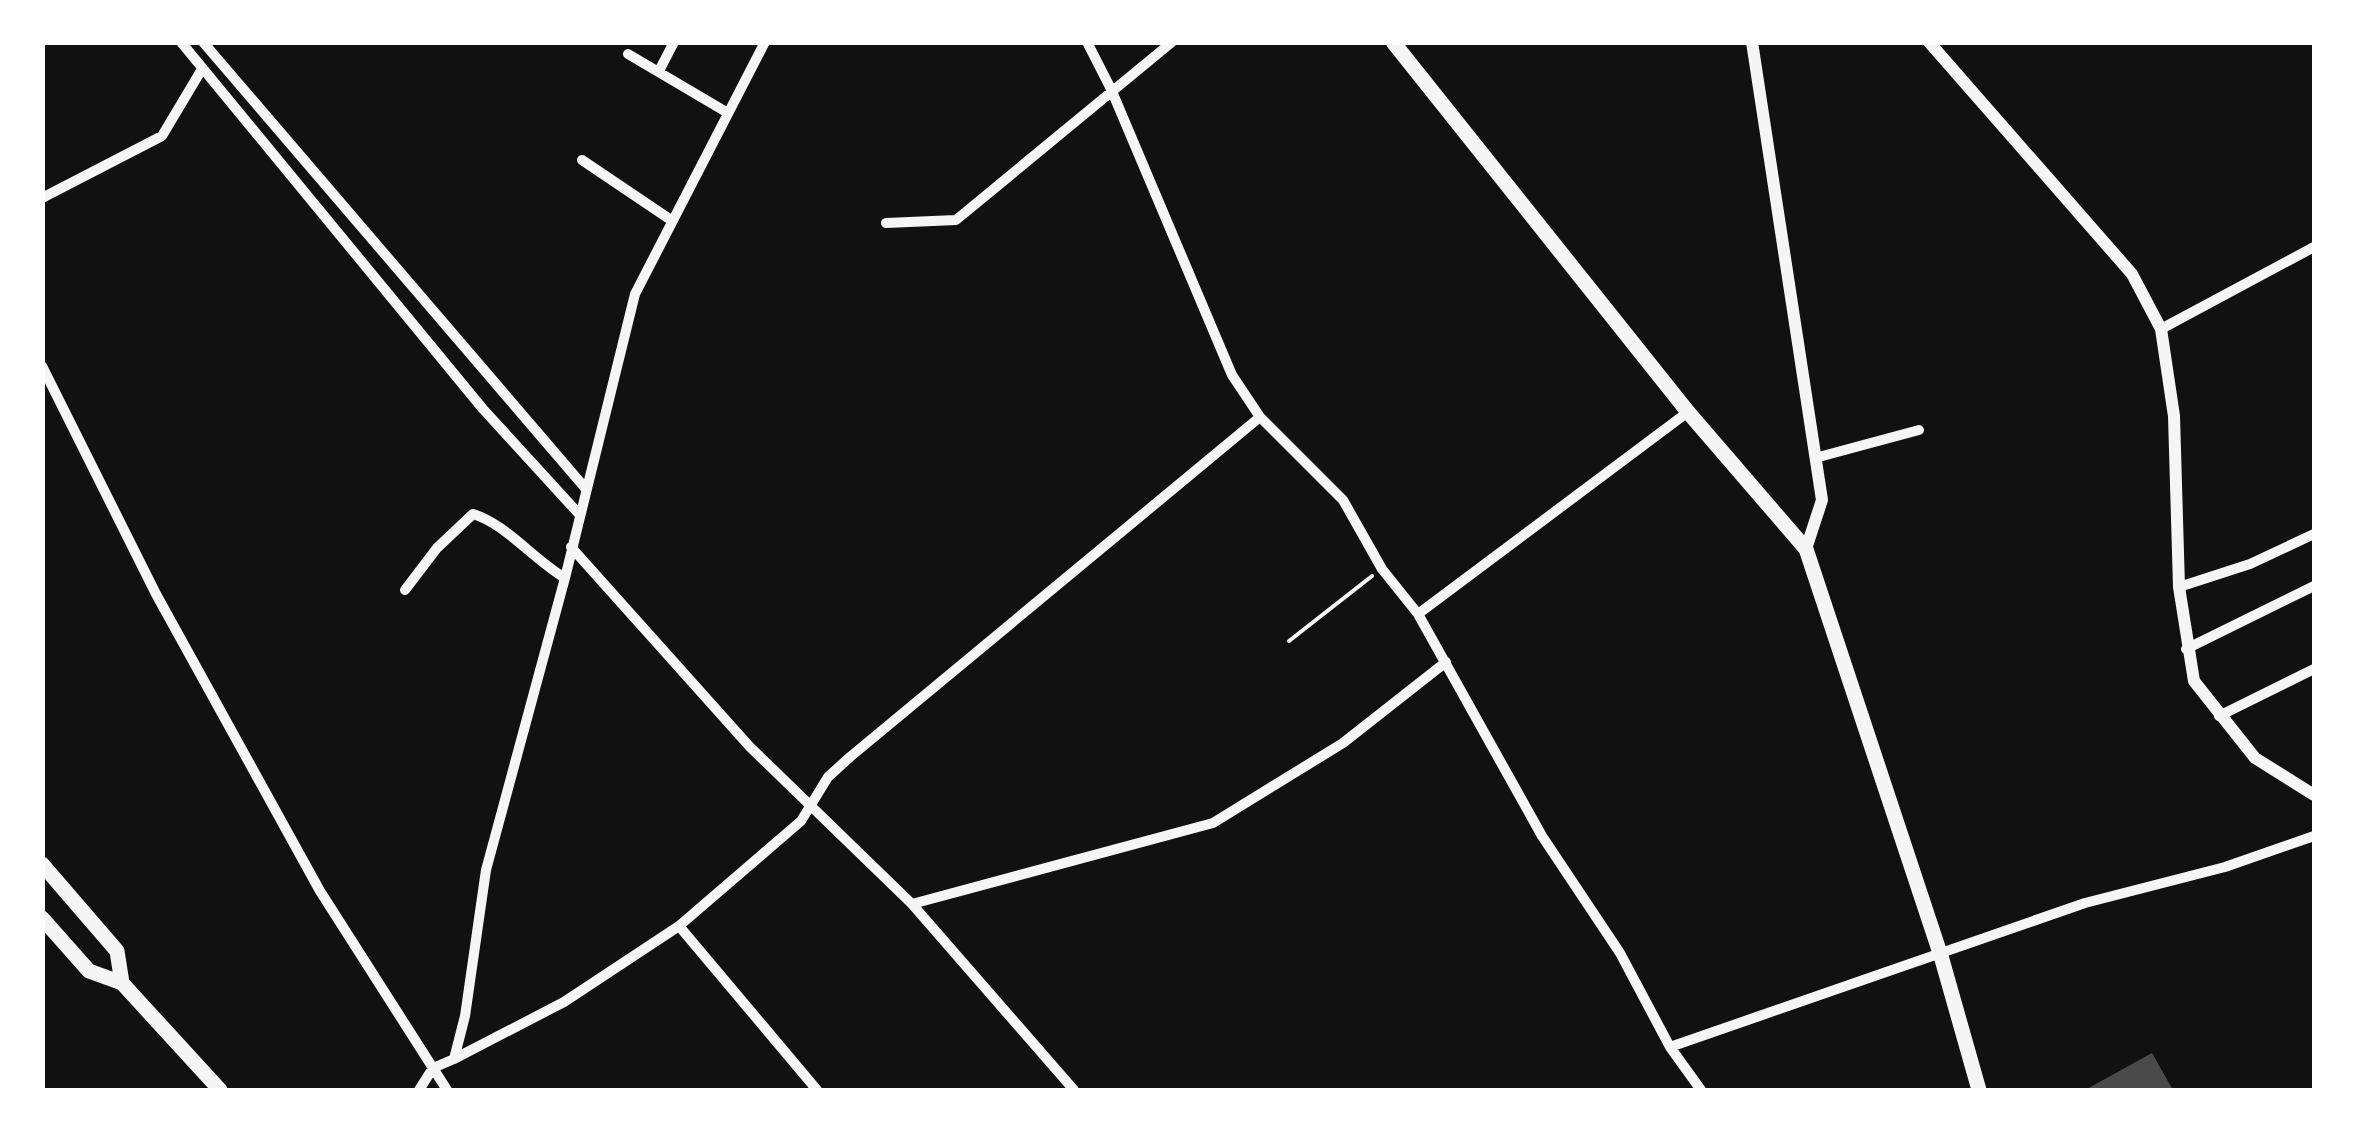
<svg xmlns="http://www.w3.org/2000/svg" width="2357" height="1133" font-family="Karla,sans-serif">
  <rect width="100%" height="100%" fill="#111"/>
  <path fill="#4a4a4a" d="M2152 1053 2173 1090H2085Z"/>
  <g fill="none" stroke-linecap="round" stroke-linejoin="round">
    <path stroke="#f5f5f5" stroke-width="4" d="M1289 641 1372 576"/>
    <path stroke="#f5f5f5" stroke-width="10" d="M181 42 483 409 579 514
      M203 42 586 489
      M1087 42 1111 89 1232 375 1260 417 1343 500 1382 569 1418 614 1542 836 1620 953 1670 1047 1701 1090
      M628 54 728 113
      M659 71 674 42
      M582 160 671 220
      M42 198 162 136 202 69
      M886 223 956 220 1172 42
      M2161 329 2314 247
      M42 366 156 594 320 891 447 1090
      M1815 458 1919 430
      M571 547 750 747 912 904 1074 1090
      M2179 587 2250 564 2314 534
      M405 590 437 548 473 514C506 524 534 560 565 578
      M1418 614 1688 412
      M2186 649 2314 586
      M2219 716 2314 669
      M912 904 1213 823 1343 743 1446 662
      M679 926 817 1090
      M1670 1047 2085 903 2225 867 2314 836
      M454 1059 564 1002 679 926 801 821 828 777 850 757 1260 417
      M419 1090 433 1068 454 1059 465 1016 486 870 565 578 635 294 765 42"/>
    <path stroke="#f5f5f5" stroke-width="12" d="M1752 42 1822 500 1806 549
      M1929 42 2132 274 2161 329 2174 416 2179 587 2194 681 2255 758 2314 795"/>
    <path stroke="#f5f5f5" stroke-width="15" d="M1393 42 1688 412 1806 549 1941 956 1979 1090"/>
    <path stroke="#f5f5f5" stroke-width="15" d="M42 864 117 951 122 983
      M42 918 89 971 122 983 220 1090"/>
  </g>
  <rect width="2357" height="1133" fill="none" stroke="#ffffff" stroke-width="90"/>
</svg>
